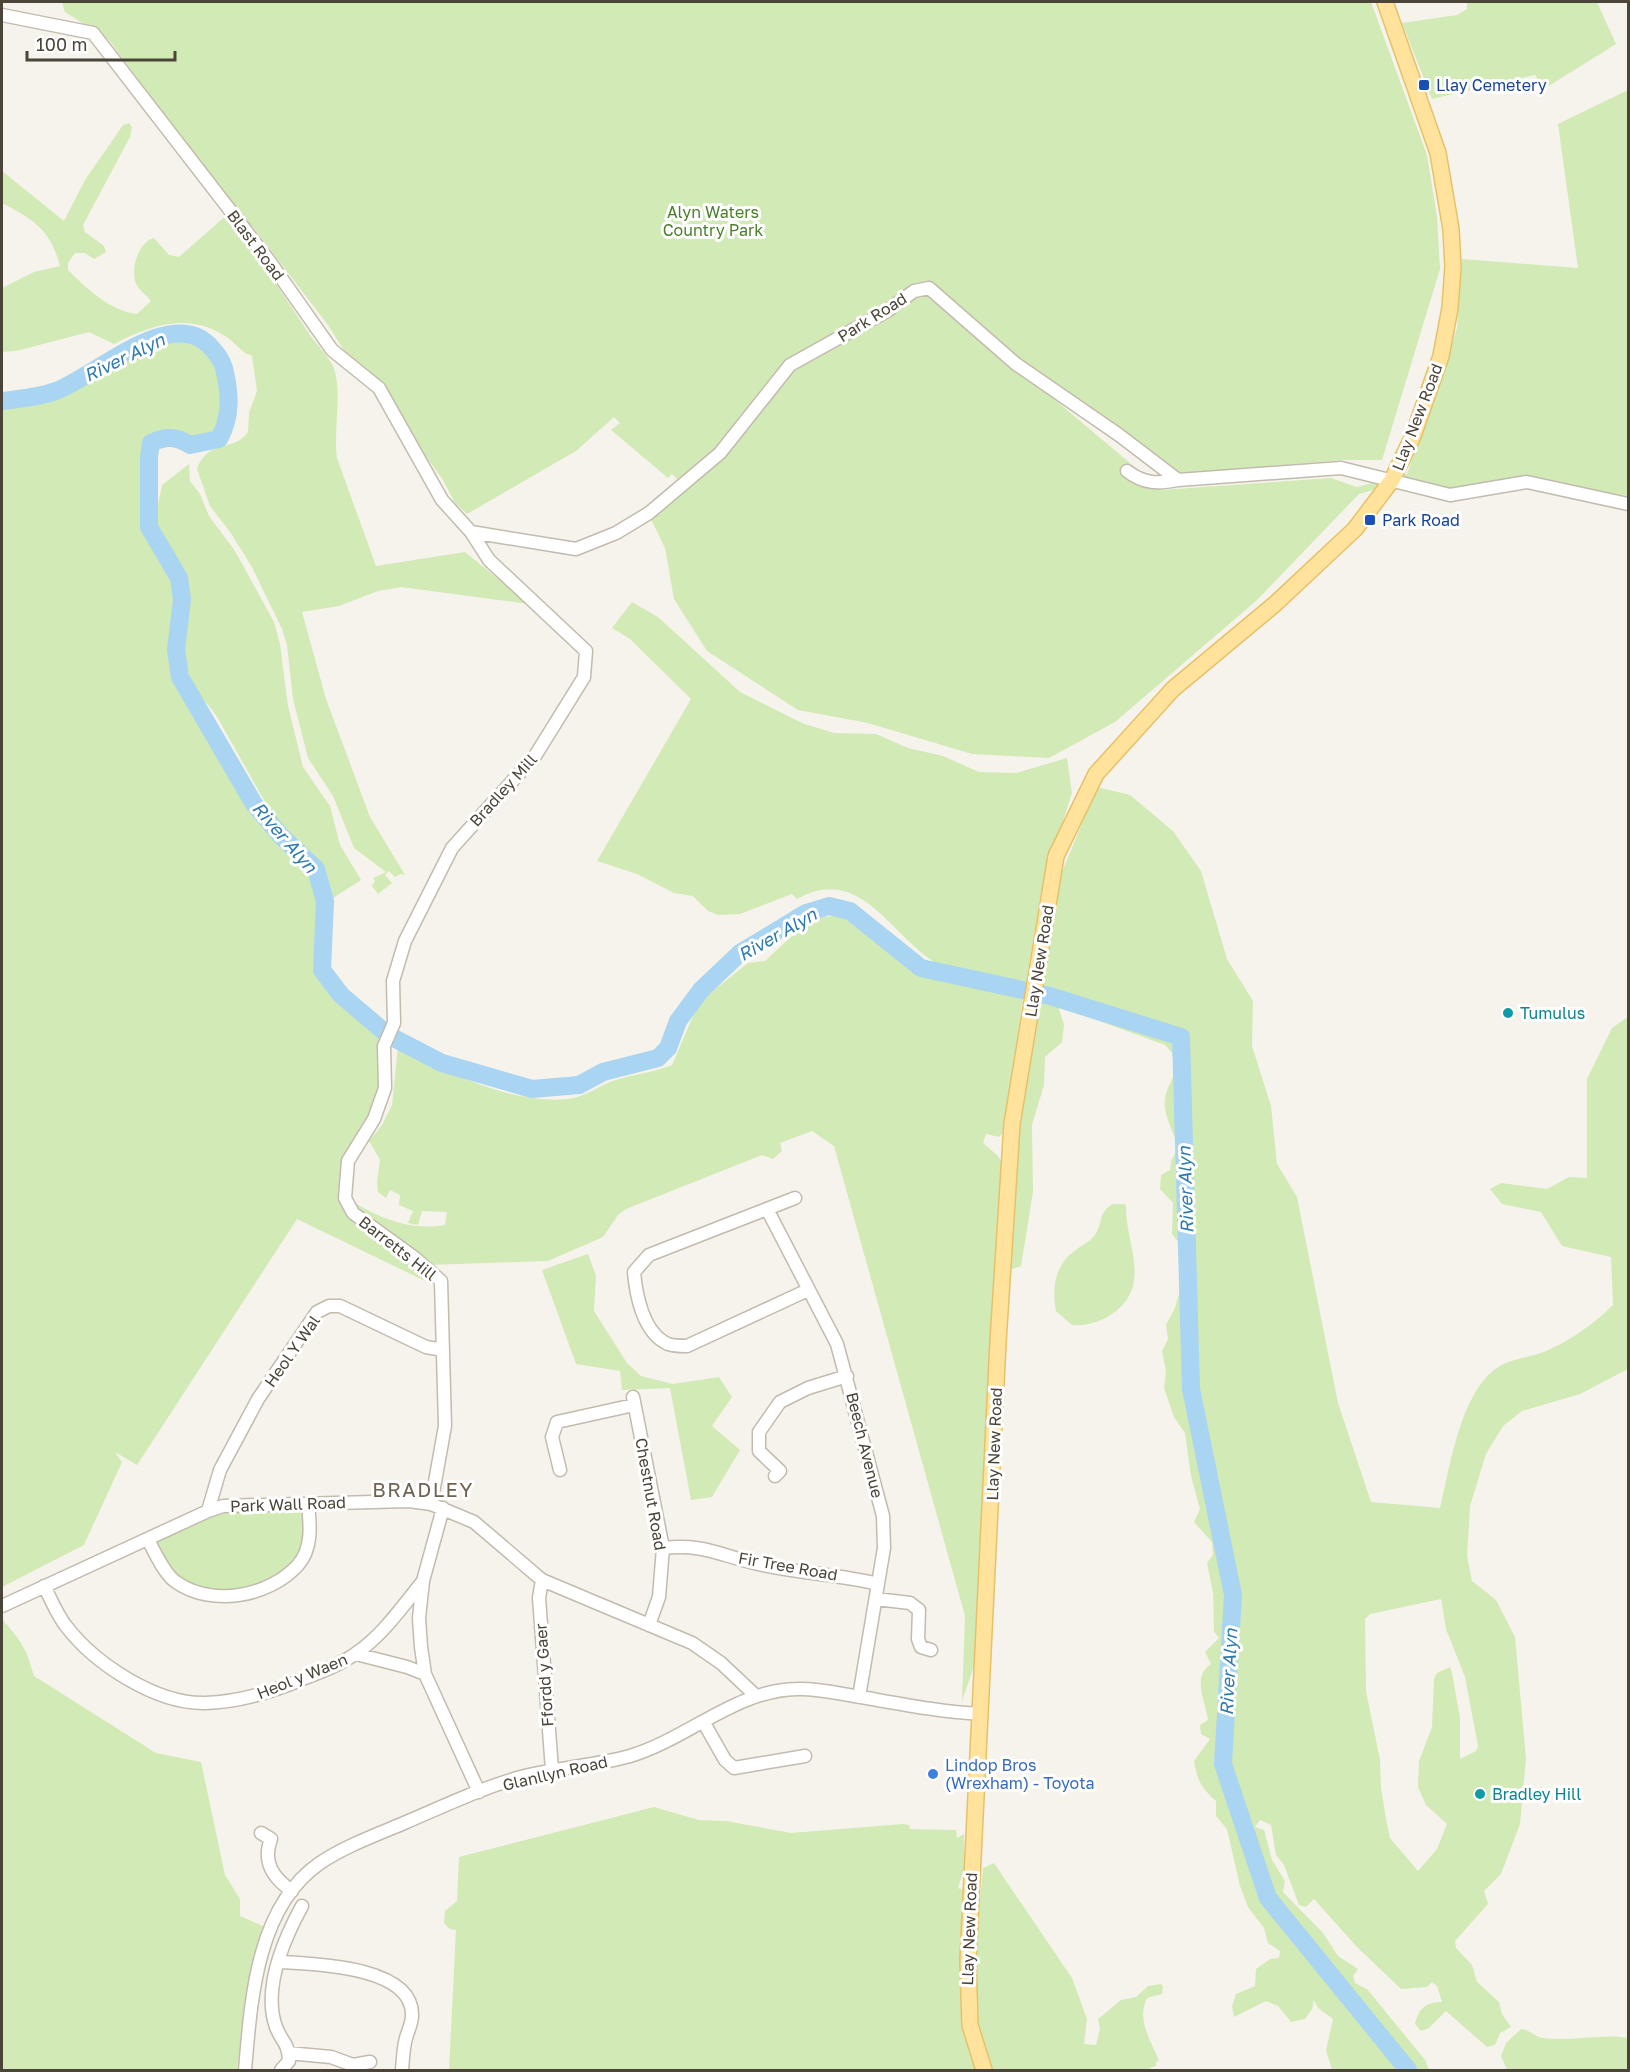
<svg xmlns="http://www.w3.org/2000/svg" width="1630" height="2072" font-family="'Golos Text',sans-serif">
  <rect width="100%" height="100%" fill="#f6f3ec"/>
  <path fill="#d2eab5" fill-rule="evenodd" d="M62 2H1371L1427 155 1437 216 1440 269 1382 460H1341L1179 474 1017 360 927 281V292L1162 490 1331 478 1357 487 1407 474 1457 328 1462 259 1578 268 1558 124 1628 90V496L1526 480 1450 492 1409 480 1359 494 1256 601 1115 722 1049 758 972 754 868 723 798 710 707 651 674 599 665 548 647 511 680 482 672 474 668 478 611 430 620 423 614 417 576 451 467 514 455 503 443 480 358 363 343 349 328 325 308 333C314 341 331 360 333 366 343 390 333 431 337 458L376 566 465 552 529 604 401 587 378 591 339 606 302 612 326 699 370 817 405 875 401 874 395 877 389 871 385 875 392 883 378 894 372 886 375 881 373 878 386 872 354 848 333 796 308 758 293 699 287 645 282 629 252 567 230 532 210 506 197 469C209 437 234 453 248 432L249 413 257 391 252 356 248 354 223 363C228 391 233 414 219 439L190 445C176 436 166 436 151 443L149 527 179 578 182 599 176 650 180 677 254 804 281 836 316 869 325 901 322 970 341 995 388 1035 383 1088 374 1119 346 1160 338 1199 431 1275 425 1281 297 1219 137 1465 115 1452 122 1462 84 1545 2 1587V401C20 399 38 397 56 391 103 374 184 291 223 363L247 354C239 349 233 341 225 336 187 312 151 325 114 344L89 332 16 351 2 352V288L34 272 60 266C50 229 34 220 2 203V171L64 221 85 180 123 125 129 123 132 127 130 137 83 225 85 232 104 246 106 252 94 259 85 253H75L68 263V270C87 289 110 311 137 314L151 301C147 295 141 292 138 287 128 273 138 242 154 238L169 255 179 257 229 213 308 332 328 325 253 227 234 210 109 40 65 12Z
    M1467 2H1597L1616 44 1544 89 1535 75 1432 99 1402 23 1457 15 1467 9Z
    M189 464 190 481 200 494 209 516 235 551 274 622 280 644 288 706 303 767 330 806 340 845 361 880 333 898 321 866 274 818 216 715 192 685 182 649 186 626 185 579 159 530 156 514 162 485Z
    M632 602 658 617 740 692 802 723 834 733 876 734 908 748 943 756 979 772 1016 773 1067 758 1072 793 1041 892 1026 984C997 979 962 978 936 963 891 936 860 863 797 899L792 894 740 914 718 915 708 911 693 896 674 893 637 874 597 861 691 699 630 639 612 628Z
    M1097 787 1130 795 1173 831 1201 871 1227 959 1253 1001 1252 1046 1271 1106 1277 1164 1297 1197 1338 1403 1371 1502 1440 1508C1450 1468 1461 1388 1500 1366 1513 1359 1530 1357 1544 1352 1570 1341 1594 1324 1613 1305L1611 1257 1562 1246 1541 1212 1502 1204 1490 1189 1501 1183 1547 1189 1569 1177 1587 1178V1079L1612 1028 1628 1017V1369L1580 1394 1522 1411 1503 1426 1486 1454 1470 1506 1467 1556 1472 1581 1496 1600 1515 1637 1526 1759 1520 1824 1501 1874 1484 1891 1488 1904 1455 1941 1456 1948 1472 1965 1477 1982 1499 2002 1502 2014 1511 2027 1500 2033 1495 2045 1487 2047 1446 2011 1429 2028 1421 2031 1415 2024C1419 2008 1426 2002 1442 2002L1437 1986 1432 1982 1427 1987 1401 1989 1357 1947 1314 1899 1306 1907 1299 1905 1284 1865 1276 1855 1271 1825 1260 1820 1255 1827 1264 1830 1272 1860 1285 1881 1283 1892 1323 1933 1338 1956 1358 1969 1353 1976 1355 1983 1367 1989 1425 2060 1429 2070H1332L1326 2050 1333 2019 1318 2008 1314 2000 1312 2009 1305 2019 1291 2022 1278 2006 1266 2001 1234 2017 1232 2006 1236 1994 1255 1986 1256 1969 1270 1959 1279 1958 1280 1951 1268 1943 1264 1928 1248 1907 1240 1886 1227 1829 1216 1816V1801C1202 1789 1197 1780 1194 1761L1210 1739 1201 1734 1200 1725 1208 1720C1206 1702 1191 1677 1211 1664L1205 1652 1219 1638 1214 1632 1213 1593 1207 1563 1213 1555 1212 1542 1194 1522 1200 1509 1191 1476 1185 1433 1174 1417 1164 1388 1166 1371 1162 1351 1168 1339 1166 1325 1175 1308 1184 1276V1249L1172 1234 1173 1203 1160 1189 1161 1175 1170 1170 1171 1161 1178 1148C1175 1134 1167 1123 1165 1108 1162 1079 1191 1071 1165 1045L1058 1006 1064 1025 1062 1042 1045 1057 1044 1085 1032 1125 1033 1192 1021 1266 1013 1269 1007 1265 1017 1130 1039 986 1062 872ZM1441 1599 1446 1629 1465 1677 1478 1746 1476 1751 1460 1759V1718L1452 1673 1450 1667 1437 1673 1434 1679 1432 1727 1419 1761 1418 1787 1426 1805 1447 1824 1437 1849 1418 1871 1390 1838 1386 1819 1381 1788 1380 1760 1366 1691 1365 1619 1370 1614Z
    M842 915 925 975 1023 997 1004 1131 999 1137 986 1134 983 1143 998 1156 1004 1167 974 1666 962 1701 965 1616 834 1146 812 1131 780 1143 782 1151 773 1159 762 1155 626 1209 618 1215 603 1237 548 1261 427 1265 355 1211 353 1202C382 1219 411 1231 445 1225L447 1212 422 1211 418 1225 408 1223 413 1211 399 1205 400 1195 390 1190 386 1198 378 1192 377 1182 380 1160 369 1141 382 1125 392 1105 398 1046C444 1072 514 1105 568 1099 587 1097 600 1084 619 1079 637 1074 654 1072 672 1065L696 1009 708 995 748 963 765 961 795 933 814 923 815 918Z
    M1113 1204H1125L1126 1207C1126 1246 1151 1282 1116 1311 1104 1321 1088 1326 1072 1325L1056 1311C1052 1290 1054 1267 1073 1252 1080 1246 1089 1243 1095 1235 1103 1223 1098 1212 1113 1204Z
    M588 1254 596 1276 594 1311 627 1363 641 1376 673 1384 719 1377 732 1397 712 1426 740 1450 712 1497 691 1500 670 1388 622 1390 620 1371 576 1364 542 1270Z
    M308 1504 312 1532 299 1564 269 1586 232 1597 175 1581 148 1540 208 1511Z
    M2 1619C21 1641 26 1647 34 1676L156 1753 201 1762 225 1875 240 1899V1916L265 1927 246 1991 237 2070H2Z
    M654 1807 699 1820 726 1821 791 1833 903 1824 909 1825 910 1829 956 1830 957 1838 964 1834V1869L958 1888 963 1890 962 1908 977 2070H449L456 1930 450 1929 444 1923 445 1911 457 1901 459 1857Z
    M994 1863 1072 1978 1087 2019 1084 2044 1096 2045 1100 2029 1098 2019 1121 2000 1136 1997 1148 1986 1161 1984 1163 1987 1162 1994 1147 1998C1136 2020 1151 2040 1159 2061L1156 2062V2066L1150 2068 1151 2070H983L972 1991 983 1868Z
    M1521 2029C1530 2030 1535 2037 1543 2038 1571 2042 1600 2033 1628 2038V2070H1507L1501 2056 1506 2043Z"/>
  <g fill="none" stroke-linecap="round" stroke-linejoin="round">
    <path stroke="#a9d4f2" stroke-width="18" d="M2 401C20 399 39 397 56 391 94 377 170 306 209 345 216 353 221 358 224 368 230 393 232 416 219 439L190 445C176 436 166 436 151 443L149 457V527L179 578 182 599 176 650 180 677 254 804 281 836 316 869 325 901 322 970 341 995 388 1035 442 1063 532 1089 579 1085 603 1072 658 1058 668 1048 678 1021 701 990 740 953 806 913 829 906 850 911 921 968 1050 996 1181 1037 1191 1389 1233 1595 1223 1764 1268 1898 1408 2070"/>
    <g stroke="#c2bbae" stroke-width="15">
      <path id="minor" d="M2 15 93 33 270 262 332 350 379 388 442 500 471 532 489 560 586 651 584 677 535 756 452 848 405 941 393 981 394 1023 384 1046 385 1088 374 1119 348 1161 345 1198 353 1213 415 1258 441 1281 445 1426 431 1504
        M1127 471C1144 484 1158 484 1178 480
        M471 532 576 549 616 533 649 513 720 453 790 365 887 311 914 291 929 288 1016 364 1119 435 1178 480 1341 468 1450 495 1527 482 1628 504
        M795 1198 649 1255 634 1272C636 1295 643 1333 668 1344 673 1346 682 1346 687 1346L808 1290
        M767 1209 837 1344 883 1516 884 1548 859 1697
        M633 1397 663 1548 659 1597 649 1625
        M560 1470 552 1437 557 1422 634 1405
        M775 1476 780 1471 759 1451V1432L780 1402 808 1388 847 1376
        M443 1508 423 1581 419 1618 421 1647 425 1674 479 1792
        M208 1511 220 1470 258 1399 317 1312 329 1306H340L426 1347 443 1350
        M148 1540C155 1552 164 1574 176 1582 212 1607 269 1597 298 1565 313 1548 310 1524 308 1504
        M663 1548C703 1544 717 1554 754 1563 794 1573 837 1574 878 1584
        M542 1580 539 1598 552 1770
        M44 1586C51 1599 57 1615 66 1626 95 1664 156 1704 205 1703 235 1702 265 1694 293 1683 314 1674 337 1667 355 1654 382 1636 403 1606 423 1581
        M876 1599 910 1603 919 1610 918 1639 921 1647 931 1650
        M2 1606 208 1511 223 1506 409 1501 431 1504 474 1522 542 1580 692 1643 721 1663 755 1695
        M356 1654 407 1667 425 1674
        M704 1723 725 1760 734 1768 805 1756
        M261 1833 271 1839C262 1862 273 1878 292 1891
        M279 1962C314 1964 414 1966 412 2016 412 2023 408 2031 406 2038 403 2049 403 2060 402 2070
        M288 2053 331 2057 353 2065 370 2062
        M245 2070C251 2001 256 1907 320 1863 345 1846 376 1835 404 1823 442 1807 481 1788 521 1777 557 1767 595 1766 630 1756 689 1738 736 1690 797 1689 818 1688 840 1694 861 1697 901 1704 941 1712 981 1714
        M281 2070 289 2061C288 2041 282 2043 276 2027 262 1988 284 1939 302 1906"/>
    </g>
    <g stroke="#e6c16a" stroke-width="18">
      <path id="major" d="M984 2070 970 2025 968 1961 998 1342 1012 1124 1056 856 1096 774 1173 689 1275 604 1355 529 1392 480 1413 436 1441 356 1450 308 1453 267 1451 229 1438 153 1385 2"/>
    </g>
    <use href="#minor" stroke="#fff" stroke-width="12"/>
    <use href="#major" stroke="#ffe39c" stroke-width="15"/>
  </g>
  <g fill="#1a4fb4" stroke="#fff" stroke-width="2">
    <rect x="1418" y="79" width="12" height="12" rx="3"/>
    <rect x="1364" y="514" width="12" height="12" rx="3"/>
  </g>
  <g fill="#0f9aa8" stroke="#fff" stroke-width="2">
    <circle cx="1508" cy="1013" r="6"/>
    <circle cx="1480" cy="1794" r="6"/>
  </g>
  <circle fill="#3f7fe0" stroke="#fff" stroke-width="2" cx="933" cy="1774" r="6"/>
  <g text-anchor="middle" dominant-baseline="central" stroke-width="6" stroke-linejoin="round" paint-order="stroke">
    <g font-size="16" fill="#164399" stroke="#fff" text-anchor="start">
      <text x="1436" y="85">Llay Cemetery</text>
      <text x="1382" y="520">Park Road</text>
    </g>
    <g font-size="16" fill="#4a7f2a" stroke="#fff">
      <text x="713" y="212">Alyn Waters<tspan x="713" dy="18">Country Park</tspan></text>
    </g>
    <g font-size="16" fill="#4b4439" stroke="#fff">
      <text transform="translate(256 245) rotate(53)">Blast Road</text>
      <text transform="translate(872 317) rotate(-32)">Park Road</text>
      <text transform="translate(1417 417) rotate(-69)">Llay New Road</text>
      <text transform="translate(503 790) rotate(-48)">Bradley Mill</text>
      <text transform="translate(1039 961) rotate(-81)">Llay New Road</text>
      <text transform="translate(398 1248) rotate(38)">Barretts Hill</text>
      <text transform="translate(292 1351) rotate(-55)">Heol Y Wal</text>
      <text transform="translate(994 1444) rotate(-88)">Llay New Road</text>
      <text transform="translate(865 1445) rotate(76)">Beech Avenue</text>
      <text transform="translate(651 1494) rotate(80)">Chestnut Road</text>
      <text transform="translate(288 1504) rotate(-2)">Park Wall Road</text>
      <text transform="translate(788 1566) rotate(10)">Fir Tree Road</text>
      <text transform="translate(544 1675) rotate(-94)">Ffordd y Gaer</text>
      <text transform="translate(302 1676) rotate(-22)">Heol y Waen</text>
      <text transform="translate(555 1773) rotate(-13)">Glanllyn Road</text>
      <text transform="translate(969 1929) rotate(-88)">Llay New Road</text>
    </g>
    <g font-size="16" fill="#0d838f" stroke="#fff" text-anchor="start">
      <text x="1520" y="1013">Tumulus</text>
      <text x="1492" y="1794">Bradley Hill</text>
    </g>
    <g font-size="16" fill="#366cbe" stroke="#fff" text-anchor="start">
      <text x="945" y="1765">Lindop Bros<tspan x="945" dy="18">(Wrexham) - Toyota</tspan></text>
    </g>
    <g font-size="18" font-style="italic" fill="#2e7ab2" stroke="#fff">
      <text transform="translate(124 357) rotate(-26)">River Alyn</text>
      <text transform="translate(285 837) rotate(49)">River Alyn</text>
      <text transform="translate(777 934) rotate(-30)">River Alyn</text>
      <text transform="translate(1185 1190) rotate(-92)">River Alyn</text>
      <text transform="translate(1228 1672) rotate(-87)">River Alyn</text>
    </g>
    <g font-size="20" letter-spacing="1.5" fill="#6e6250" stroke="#fff">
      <text x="423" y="1489">BRADLEY</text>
    </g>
  </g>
  <rect width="1630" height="2072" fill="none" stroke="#4b4439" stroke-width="6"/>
  <path d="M27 51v9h148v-9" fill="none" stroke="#4b4439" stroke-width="3"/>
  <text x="36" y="51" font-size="18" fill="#4b4439" stroke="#ffffff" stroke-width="4.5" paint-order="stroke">100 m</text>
</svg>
